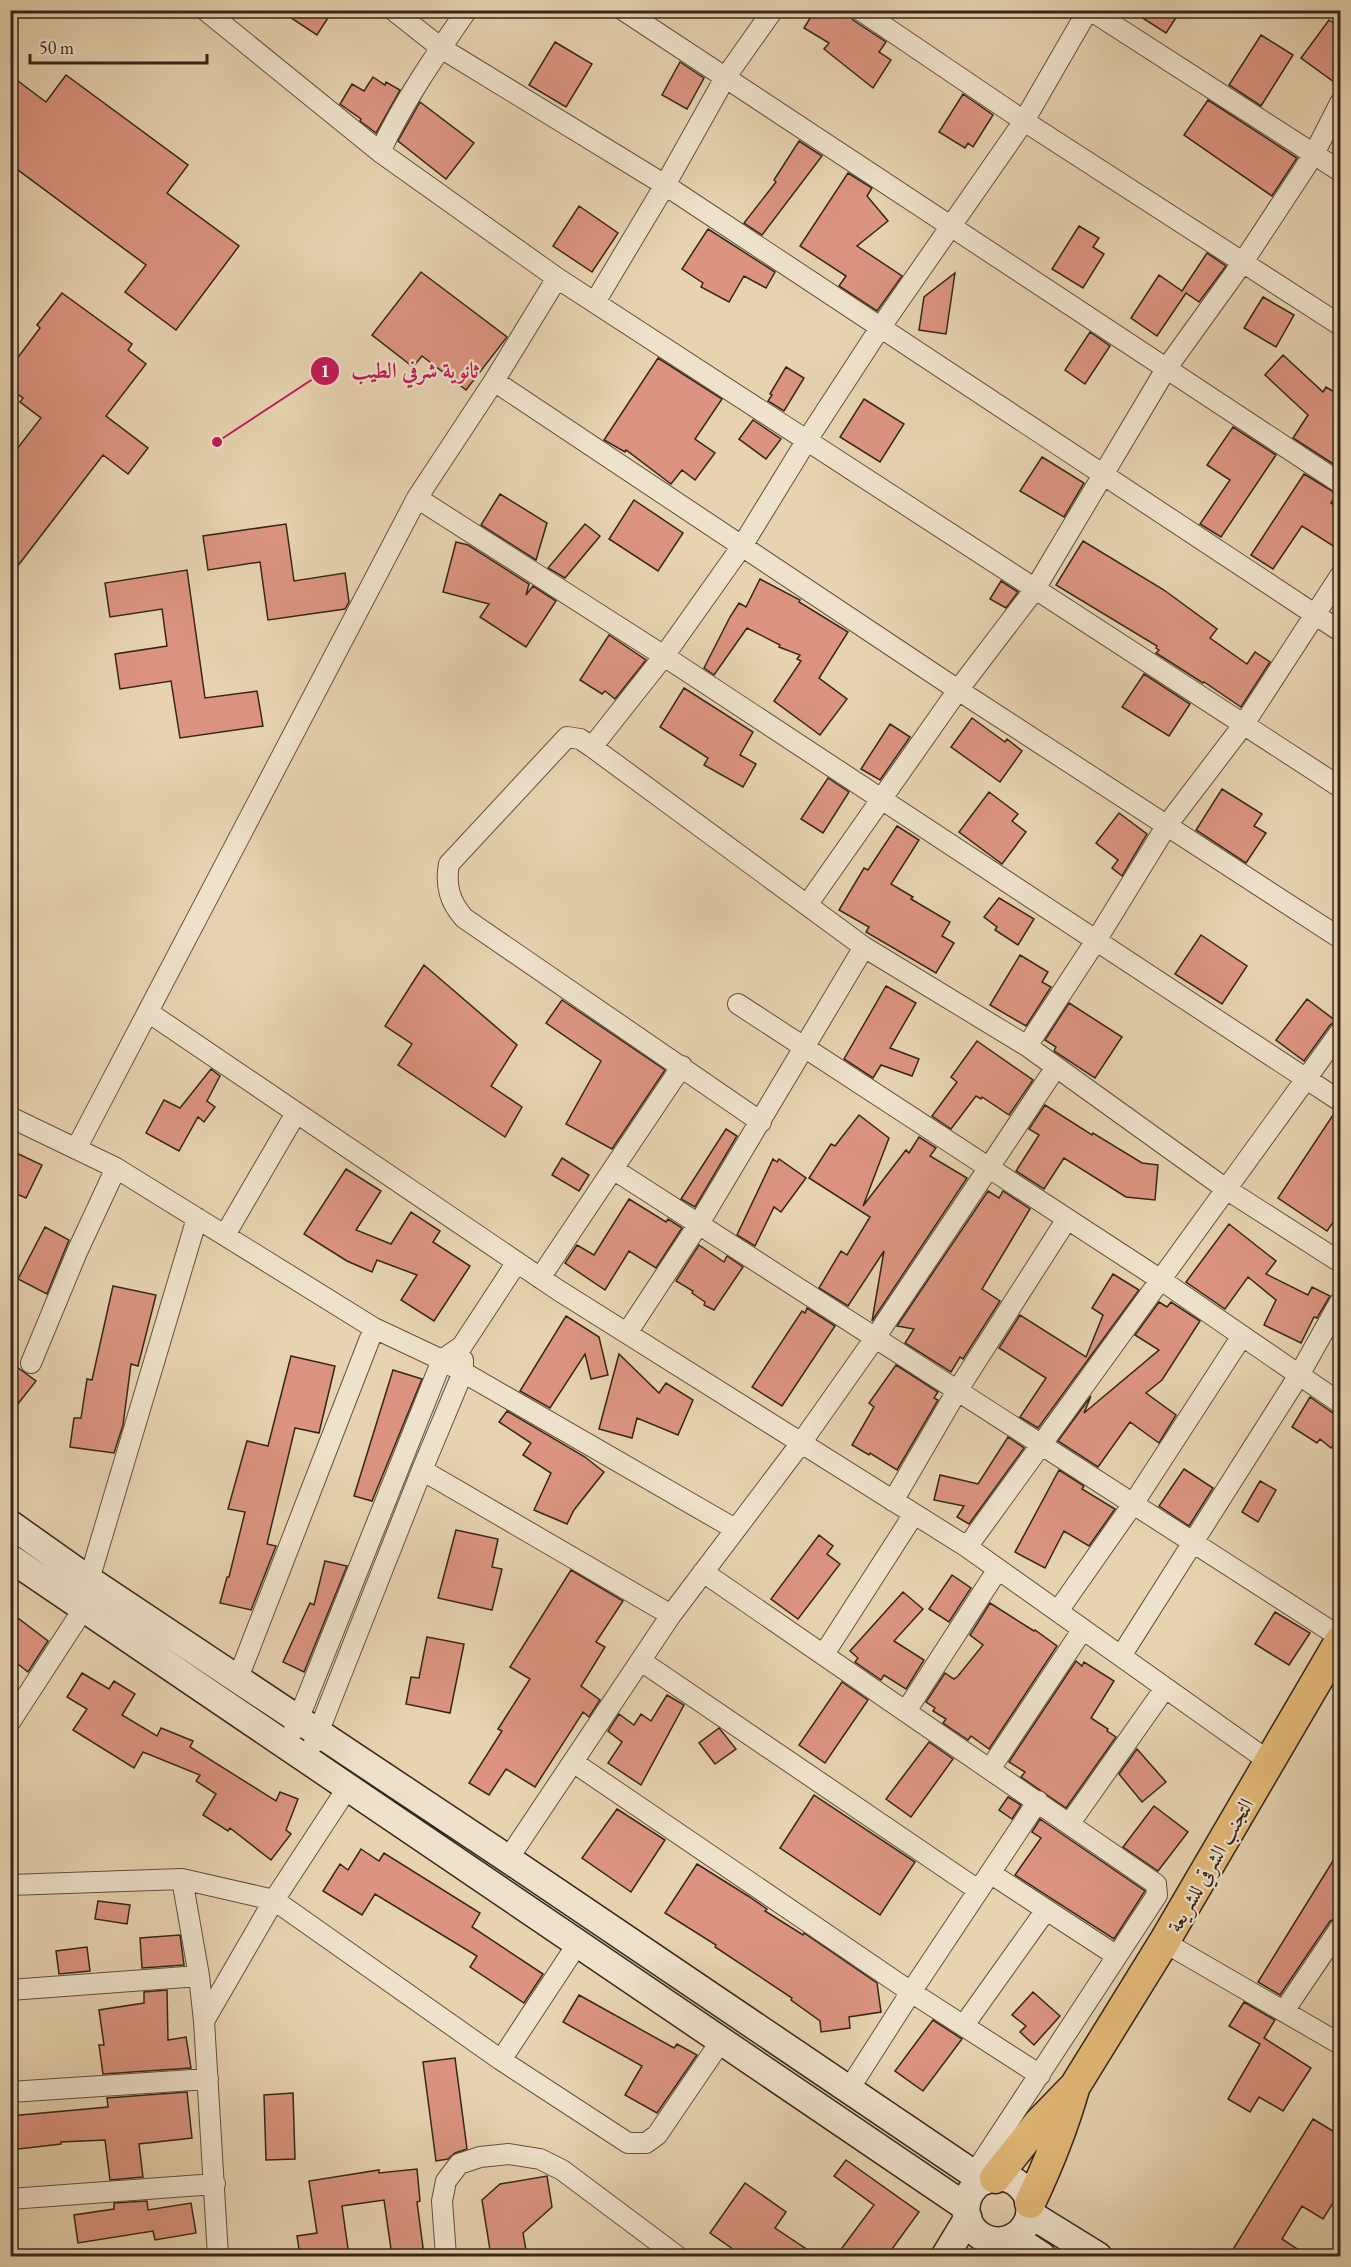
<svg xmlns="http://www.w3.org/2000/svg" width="1351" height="2267" font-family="'EB Garamond',Amiri,serif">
  <rect width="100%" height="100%" fill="#e7d3b0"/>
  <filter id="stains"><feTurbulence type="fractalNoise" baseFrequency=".00333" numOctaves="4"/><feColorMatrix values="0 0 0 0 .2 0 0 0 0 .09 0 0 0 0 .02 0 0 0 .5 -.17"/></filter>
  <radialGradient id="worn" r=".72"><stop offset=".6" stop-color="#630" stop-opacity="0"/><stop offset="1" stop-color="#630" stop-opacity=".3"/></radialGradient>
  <path fill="#dc9480" stroke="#362619" stroke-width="1.5" d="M279 10H333L317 35Z
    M815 10H848L853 20 886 42 879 52 891 60 873 88 824 49 829 43 804 28Z
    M1130 10H1181L1166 33Z
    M1329 20 1341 28V87L1301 58Z
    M1261 35 1293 55 1261 106 1229 85Z
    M555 42 592 64 566 107 529 85Z
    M680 62 704 78 687 109 662 95Z
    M10 75 46 102 66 75 188 165 167 193 239 246 176 330 125 292 146 265 10 164Z
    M373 77 385 85 386 82 400 90 376 133 360 121 361 119 340 104 352 84 364 91Z
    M963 94 993 115 973 147 968 143 965 148 939 132Z
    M1208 100 1297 158 1272 196 1184 135Z
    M420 102 474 143 446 179 398 141Z
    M799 141 822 156 762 235 744 223 776 182 774 180Z
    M848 173 872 188 867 196 888 221 857 246 902 276 877 311 839 286 846 276 800 246Z
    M579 206 618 233 592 272 553 246Z
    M1079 226 1099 238 1093 247 1104 254 1083 288 1052 269Z
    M708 229 775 272 766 288 744 276 729 302 701 287 703 283 682 269Z
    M1207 253 1226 266 1199 302 1186 293 1157 336 1131 318 1159 275 1182 291Z
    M421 272 507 337 466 390 422 356 413 367 372 335Z
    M955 273 946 334 919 330 924 297Z
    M62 293 132 344 128 350 146 364 106 416 148 448 128 474 103 455 10 576V458L41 418 20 402 23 398 10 389V368L40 328 37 325Z
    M1263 297 1294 315 1276 347 1244 328Z
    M1090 332 1110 346 1085 384 1065 370Z
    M1283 355 1323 392 1326 387 1341 396V469L1293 438 1308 415 1265 375Z
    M658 358 722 399 695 439 715 453 695 480 682 470 671 484 626 450 625 452 604 440Z
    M786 367 804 378 784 411 768 401 772 395 770 394Z
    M864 399 904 424 880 462 840 437Z
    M753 420 781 439 766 459 739 439Z
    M1233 427 1276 455 1221 537 1200 524 1230 480 1207 465Z
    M1042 457 1084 483 1064 517 1020 491Z
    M1304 474 1337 494 1331 503 1341 509V551L1302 526 1273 569 1251 555Z
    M500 494 547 523 536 560 481 525Z
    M634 500 683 533 658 571 609 539Z
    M286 524 294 581 345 573 349 602 345 609 268 620 260 562 208 570 203 536Z
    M585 524 600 536 565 578 548 568Z
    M1083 541 1164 590 1217 629 1210 638 1247 664 1255 652 1270 662 1241 707 1204 682 1203 683 1156 653 1159 650 1156 648 1157 646 1056 585Z
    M456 542 468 545 529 584 526 595 533 586 556 601 526 647 480 617 489 604 443 592Z
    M187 570 205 698 257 691 263 726 180 738 171 681 120 689 115 654 167 646 162 609 110 617 105 583Z
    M760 579 800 600 799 602 848 632 819 678 847 699 820 735 774 701 801 661 797 659 800 655 779 647 780 645 747 628 714 675 704 668 730 617 739 603 746 607Z
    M1001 581 1018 592 1006 608 990 599Z
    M609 635 646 660 615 699 605 691 602 694 580 680Z
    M1144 674 1190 704 1169 736 1122 707Z
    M684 688 753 732 740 755 756 764 743 787 704 765 708 758 660 727Z
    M972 718 1005 742 1007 739 1022 751 1000 782 951 747Z
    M890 724 910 737 880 780 861 769Z
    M828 778 849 792 823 833 801 819Z
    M1222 789 1262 814 1254 826 1266 833 1246 863 1196 830Z
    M989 792 1018 814 1012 821 1026 832 1002 864 959 832Z
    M1119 813 1147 834 1122 876 1112 868 1118 860 1096 843Z
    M897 826 919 840 891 884 913 897 911 899 950 922 942 936 954 943 936 973 866 932 869 927 839 910 864 868 868 870Z
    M999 898 1034 919 1018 945 995 930 997 927 984 917Z
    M1201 935 1247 966 1222 1004 1175 974Z
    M1020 955 1048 972 1042 982 1051 987 1026 1026 990 1005Z
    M424 965 517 1045 491 1086 522 1107 505 1137 398 1065 412 1044 385 1026Z
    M886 986 916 1003 890 1048 919 1059 912 1076 881 1065 873 1078 844 1059Z
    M1307 999 1336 1021 1330 1025 1304 1061 1276 1040Z
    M562 1000 665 1070 612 1149 566 1124 601 1061 546 1023Z
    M1069 1003 1122 1037 1095 1078 1054 1051 1056 1047 1045 1040Z
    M977 1041 1033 1080 1009 1115 982 1097 981 1099 976 1096 951 1129 932 1116 957 1082 951 1077Z
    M211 1069 220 1076 207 1101 215 1107 204 1122 198 1117 179 1151 146 1133 164 1100 180 1108Z
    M1045 1105 1092 1135 1093 1133 1142 1163 1158 1165 1155 1200 1126 1197 1064 1158 1044 1189 1016 1171 1039 1135 1029 1129Z
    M1335 1112 1341 1113V1211L1327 1231 1278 1198Z
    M859 1115 889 1138 863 1206 906 1150 909 1153 919 1137 936 1148 930 1156 967 1178 872 1321 884 1251 848 1306 819 1288 841 1251 847 1255 870 1217 809 1178 831 1144 835 1146Z
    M726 1129 737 1136 695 1207 681 1199Z
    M10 1150 42 1165 26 1198 10 1191Z
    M562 1158 589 1175 579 1191 552 1175Z
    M773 1159 777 1162 779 1159 806 1178 781 1212 774 1207 755 1246 737 1235Z
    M346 1169 381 1191 356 1230 391 1244 411 1212 440 1231 433 1242 470 1266 434 1321 401 1300 417 1275 377 1260 372 1272 347 1261 304 1234Z
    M988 1191 999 1198 1003 1191 1030 1209 982 1289 1000 1301 963 1359 960 1357 951 1372 905 1343 914 1329 897 1326Z
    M629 1199 666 1222 668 1219 682 1228 656 1268 629 1251 605 1290 565 1263 577 1245 594 1255Z
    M1229 1224 1276 1261 1266 1274 1308 1295 1312 1287 1330 1296 1317 1318 1314 1317 1301 1343 1264 1325 1276 1300 1248 1277 1225 1309 1186 1282Z
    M45 1227 69 1240 47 1294 18 1279Z
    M699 1245 724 1262 727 1256 743 1267 714 1310 704 1305 705 1302 692 1293 693 1291 676 1281Z
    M1113 1274 1139 1290 1038 1428 1020 1417 1046 1378 999 1348 1020 1315 1086 1357 1103 1315 1092 1308Z
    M113 1286 156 1295 138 1366 131 1364 123 1425 114 1453 70 1447 74 1418H81L87 1379 92 1380Z
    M1159 1302 1167 1307 1171 1302 1200 1321 1162 1380 1146 1393 1176 1415 1159 1443 1130 1422 1098 1467 1058 1441 1091 1396 1084 1413 1159 1350 1135 1335Z
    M807 1308 835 1326 782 1406 752 1387 802 1311 805 1313Z
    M566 1316 599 1337 608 1375 591 1379 585 1354 550 1408 520 1391Z
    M619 1354 659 1393 666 1383 693 1400 678 1435 637 1418 632 1438 599 1429Z
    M291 1356 335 1366 319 1433 295 1428 267 1544 276 1546 251 1610 220 1603 227 1577H229L245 1512 228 1509 247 1441 268 1446Z
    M10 1362 36 1381 10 1414Z
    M896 1365 938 1392 934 1398 938 1400 897 1470 870 1453 869 1455 852 1445 874 1407 869 1403Z
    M393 1370 422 1379 372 1501 354 1496Z
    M1310 1397 1333 1413 1341 1415V1438L1331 1448 1320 1439 1317 1443 1292 1427Z
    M507 1411 585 1457 604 1472 574 1510 567 1524 534 1510 551 1473 523 1455 531 1443 499 1422Z
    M1008 1437 1024 1448 969 1524 957 1517 964 1506 934 1500 940 1475 978 1484Z
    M1184 1469 1213 1488 1189 1526 1159 1506Z
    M1059 1470 1084 1486 1082 1489 1115 1509 1089 1546 1064 1531 1045 1568 1015 1552Z
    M1260 1481 1276 1490 1258 1522 1242 1512Z
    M456 1530 498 1539 492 1567 502 1569 492 1610 438 1598Z
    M819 1535 833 1546 827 1554 840 1564 798 1619 771 1599Z
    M325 1561 347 1566 304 1672 283 1662 310 1603 314 1605Z
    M571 1570 623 1601 596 1642 605 1647 581 1686 600 1700 589 1717 583 1712 535 1787 506 1769 489 1795 469 1783 502 1731 498 1729 530 1679 510 1667Z
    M952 1575 971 1588 949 1622 929 1609Z
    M903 1592 923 1609 894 1641 924 1660 906 1689 884 1675 881 1680 855 1662 858 1658 850 1651Z
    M990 1603 1034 1631 1035 1630 1057 1646 989 1749 971 1736 968 1740 943 1723 946 1719 933 1711 935 1708 926 1702 945 1673 954 1679 958 1676 983 1645 970 1635Z
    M10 1612 48 1641 28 1672 10 1658Z
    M1275 1612 1310 1633 1289 1665 1255 1644Z
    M427 1637 464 1644 450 1713 406 1704 411 1677 419 1678Z
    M1076 1661 1082 1666 1084 1662 1114 1681 1091 1718 1108 1729 1107 1731 1116 1737 1066 1808 1021 1777 1025 1772 1009 1762Z
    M82 1673 109 1689 114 1681 135 1694 122 1715 157 1736 161 1728 193 1741 190 1747 276 1801 280 1792 298 1799 286 1830 291 1834 271 1860 230 1828 228 1831 203 1815 216 1794 196 1781 200 1775 143 1752 134 1768 73 1730 87 1709 67 1697Z
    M842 1682 868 1700 825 1763 799 1745Z
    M667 1695 684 1705 641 1785 608 1763 622 1742 608 1731 619 1714 634 1725 641 1714 651 1721Z
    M719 1728 736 1749 715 1764 699 1743Z
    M929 1742 953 1759 911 1817 886 1799Z
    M1137 1749 1166 1782 1142 1802 1119 1774Z
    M814 1795 915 1862 880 1915 780 1848Z
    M1008 1797 1021 1805 1012 1819 999 1810Z
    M1154 1806 1188 1832 1158 1871 1123 1847Z
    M617 1809 665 1840 631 1892 582 1858Z
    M1040 1819 1145 1891 1114 1939 1015 1875 1041 1838 1032 1832Z
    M1341 1848V1916L1330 1921 1280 1995 1258 1982Z
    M361 1849 379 1861 384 1853 480 1913 472 1927 543 1974 524 2003 470 1967 477 1956 375 1894 362 1915 323 1891 340 1864 348 1870Z
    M697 1864 748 1896 767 1909 765 1911 803 1935 804 1933 877 1983 881 2012 849 2017 850 2028 821 2032 820 2021 791 2000 792 1998 715 1947 716 1945 665 1913Z
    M98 1901 130 1905 127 1924 95 1919Z
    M180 1935 184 1965 142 1968 140 1938Z
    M87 1947 90 1971 59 1974 56 1951Z
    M167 1990 168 2040 186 2037 191 2068 103 2074 99 2045H104L99 2010 144 2003V1992Z
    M1033 1992 1060 2016 1034 2045 1020 2032 1026 2026 1012 2015Z
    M579 1995 674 2048 677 2044 697 2055 657 2113 625 2095 642 2066 563 2022Z
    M1244 2002 1275 2020 1264 2038 1311 2068 1283 2111 1259 2097 1250 2112 1228 2099 1260 2044 1229 2026Z
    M933 2020 962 2039 923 2091 895 2071Z
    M455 2058 467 2149 455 2153 448 2159 436 2161 423 2062Z
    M187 2092 192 2138 139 2144 143 2177 110 2180 105 2140 61 2142V2144L10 2150V2116L108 2107 107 2098Z
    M293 2093 295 2159 266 2160 264 2095Z
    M1313 2119 1341 2136V2190L1323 2219 1302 2206 1282 2239 1308 2256H1229Z
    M846 2160 919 2212 887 2256H836L874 2205 834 2176Z
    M417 2169 420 2201 417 2202 424 2255 392 2256 384 2200 342 2206 349 2256H300L297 2236 317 2233 309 2181 379 2170V2173Z
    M547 2176 552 2207 523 2233 527 2256H491L482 2200 500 2184Z
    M745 2183 786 2212 775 2228 817 2256H743L710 2233Z
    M147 2201 148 2210 191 2203 196 2233 155 2240 153 2231 78 2243 74 2215 114 2209V2203Z"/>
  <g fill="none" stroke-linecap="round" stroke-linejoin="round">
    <g stroke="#62513f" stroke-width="12">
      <path id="lane" d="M996 2256 1010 2239"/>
    </g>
    <g stroke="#62513f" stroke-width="22">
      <path id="street" d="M205 10 380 152 557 278 1340 787
        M393 10 441 48 665 185 1340 631
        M623 10 1340 483
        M860 10 1024 121 1340 325
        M1090 10 1340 171
        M380 152C403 102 435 56 467 10
        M595 302 665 185 725 78 773 10
        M494 381 958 690 1340 938
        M417 498 664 656 1340 1101
        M592 747 664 656 742 546 807 440 880 328 1024 121 1088 10
        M807 905 958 690 1035 589 1166 369 1243 262 1314 154 1340 103
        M738 1004 1161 1280 1340 1403
        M148 1012 558 1290 967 1547 1270 1762
        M1027 1046 1097 939 1167 825 1244 724 1340 576
        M10 1117 116 1168 374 1328 442 1360 735 1529
        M761 1122 464 918C450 902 445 886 449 864L567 737 580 739 592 747 864 947 1027 1046 1226 1189 1340 1262
        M76 1149 417 498 494 381 557 278
        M613 1169 682 1066
        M225 1235 296 1113
        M540 1278 613 1169 1340 1637
        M627 1333 698 1225 864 947
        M31 1363 77 1252 116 1168
        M422 1470 671 1615
        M893 1501 957 1391 1067 1219
        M967 1547 1340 1032
        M703 1572 1156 1884 1157 1895 974 2174
        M89 1580 197 1218
        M1058 1611 1133 1504 1242 1336
        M824 1654 914 1514
        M1121 1656 1299 1375 1340 1302
        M641 1661 978 1890
        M238 1678 374 1328
        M906 1711 998 1569
        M10 1722 84 1608
        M294 1730 442 1360 462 1346 517 1262
        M314 1743 422 1470 463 1372V1360
        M573 1762 911 1992 1040 2075
        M990 1769 1083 1629
        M1070 1823 1165 1688
        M508 1859 671 1615 801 1443 875 1338 1056 1067
        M990 1873 1117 1956
        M182 1879 199 1976 204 2021 218 2256
        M10 1885 182 1879 274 1900 501 2060 628 2143H646L657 2135 721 2041
        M1164 1942 1340 2044
        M10 1990 199 1976
        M1284 2011 1340 1928
        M204 2021 274 1900 348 1787
        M964 2025 1046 1910
        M501 2060 578 1943
        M849 2089 911 1992 1038 1801
        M10 2092 208 2079
        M10 2199 215 2184
        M446 2256 442 2201 446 2181 459 2164 480 2157 509 2154 540 2159 562 2170 677 2256"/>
    </g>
    <g stroke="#362619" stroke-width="30">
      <path id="secondary" d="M10 1524 89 1580 508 1859 984 2181
        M10 1558 966 2207
        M966 2209a32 32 0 1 1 64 0a32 32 0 1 1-64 0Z
        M1030 2214 1098 2256
        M1013 2237 1042 2256
        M945 2256 968 2218"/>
    </g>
    <g stroke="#362619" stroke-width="33">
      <path id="primary" d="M995 2178 1038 2124 1075 2086 1164 1942 1340 1641
        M1030 2203C1049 2163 1062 2131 1074 2089"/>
    </g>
    <use href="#lane" stroke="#efe2cc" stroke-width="9"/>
    <use href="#street" stroke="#efe2cc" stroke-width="20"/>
    <use href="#secondary" stroke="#efe2cc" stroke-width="27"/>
    <use href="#primary" stroke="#e4ba78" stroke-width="30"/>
  </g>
  <g text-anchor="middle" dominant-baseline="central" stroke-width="4.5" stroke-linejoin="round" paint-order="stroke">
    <g font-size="21" fill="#362619" stroke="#efe2cc">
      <text transform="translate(1210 1865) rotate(-60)">التجنب الشرقي للشريعة</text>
    </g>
  </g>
  <path fill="none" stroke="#c2185b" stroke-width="2" d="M217 442L325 371"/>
  <g fill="#c2185b" stroke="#efe2cc" stroke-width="2">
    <circle cx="217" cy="442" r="6"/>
    <circle cx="325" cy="371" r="15"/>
  </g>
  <g font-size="18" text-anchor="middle" font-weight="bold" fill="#fff">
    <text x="325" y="377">1</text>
  </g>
  <g font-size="22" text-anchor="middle" font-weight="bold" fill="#c2185b" stroke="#efe2cc" stroke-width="4.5" stroke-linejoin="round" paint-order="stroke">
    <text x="415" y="378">ثانوية شرفي الطيب</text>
  </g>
  <rect width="1351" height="2267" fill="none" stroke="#e7d3b0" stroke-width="36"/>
  <rect x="12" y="12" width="1327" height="2243" fill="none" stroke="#362619" stroke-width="3"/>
  <rect x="18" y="18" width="1315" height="2231" fill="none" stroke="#362619" stroke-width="1.5"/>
  <path d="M30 54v9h177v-9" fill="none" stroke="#362619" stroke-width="3"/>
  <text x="39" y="54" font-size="18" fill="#362619" stroke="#efe2cc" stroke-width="4.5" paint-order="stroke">50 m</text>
  <rect width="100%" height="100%" filter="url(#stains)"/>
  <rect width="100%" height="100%" fill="url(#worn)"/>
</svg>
